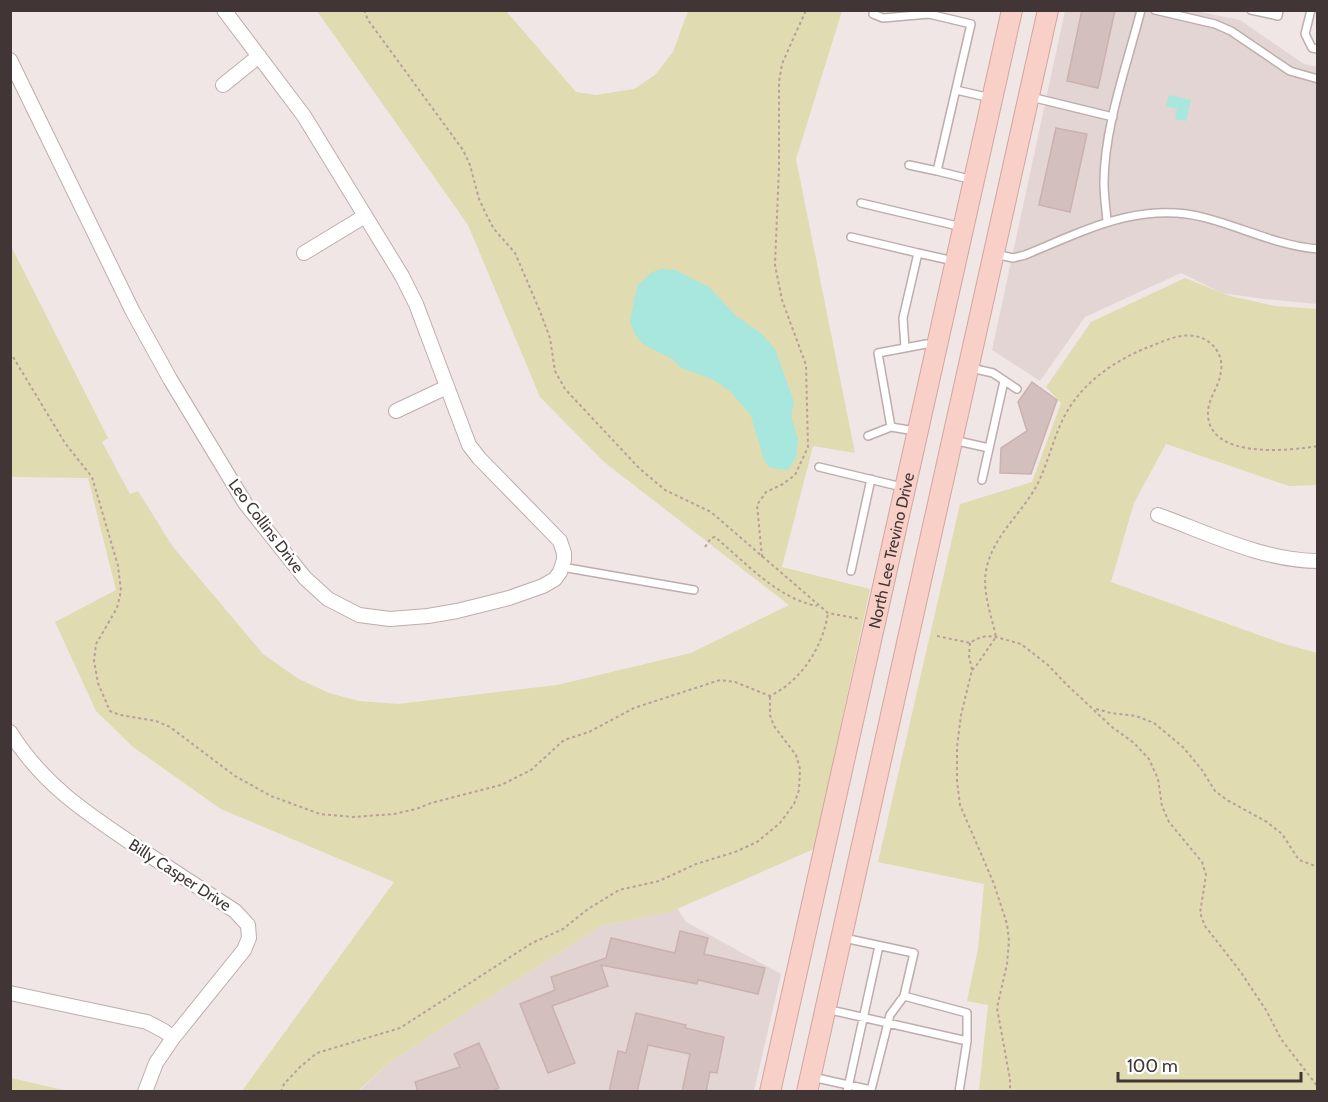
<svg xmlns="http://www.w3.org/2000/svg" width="1328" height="1102" font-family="Cabin,sans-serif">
  <rect width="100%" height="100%" fill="#f0e6e5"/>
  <path fill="#e3d5d3" d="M1065 11H1195L1240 20 1304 64 1317 67V304L1264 299 1222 293 1181 273 1085 317 1040 381 992 350Z
    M677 908 686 922 781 974 754 1091 358 1092 391 1061 601 926 669 912Z"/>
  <path fill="#e0dbb1" d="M317 11H506L576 92 596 95 634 89 655 75 673 52 688 11H842L796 159 855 453 813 446 782 567 870 589 814 849 670 912 601 926 391 1061 358 1091H242L394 882 221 809 133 747 96 711 55 622 116 590 88 478 11 477 10 244 108 438 102 442 130 494 138 491 173 547 263 654 299 679 329 693 359 701 398 704 557 685 691 653 789 605 604 462 540 397 468 225Z
    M1185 278 1230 296 1276 306 1317 309V485L1289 486 1166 444 1134 503 1111 582 1281 643 1317 653V1091H979L988 1005 967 1001 978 949 984 884 878 862 960 504 1032 482 1061 403 1046 387 1091 322Z
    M11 1078 68 1091H11Z"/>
  <path fill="#a7e7dd" d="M1169 95 1191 100 1186 121 1175 119 1177 109 1166 106Z
    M662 269 675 270 709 287 736 316 762 334 775 349 794 402 791 416 798 439 796 458 788 470 770 468 764 460 751 416 731 392 714 380 679 367 674 360 643 344 635 334 630 322 637 286 652 272Z"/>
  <path fill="#d3bfbe" stroke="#cab1af" stroke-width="1.5" d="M1082 10H1115L1098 88 1067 81Z
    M1056 128 1087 134 1070 212 1039 205Z
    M1032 382 1057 400 1031 474 1000 473 1001 448 1027 431 1018 402Z
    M680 931 708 938 704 954 765 968 758 994 698 980 697 984 601 965 608 986 552 1006 575 1063 548 1073 520 1004 555 990 551 977 606 958 611 938 675 953Z
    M636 1013 686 1025 685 1028 724 1037 717 1073 710 1072 706 1092H682L690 1054 648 1045 637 1092H609L618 1051 626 1053Z
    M479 1043 499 1088 491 1092H418L415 1082 460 1067 454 1054Z"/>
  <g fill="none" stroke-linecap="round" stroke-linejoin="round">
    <g stroke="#bdadab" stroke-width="10">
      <path id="service" d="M1155 10 1215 24 1231 31 1290 71 1318 79
        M1251 10 1278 16 1279 10
        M1311 10 1305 34 1312 48 1318 49
        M873 14 883 18 929 14 971 24 937 171 973 180
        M956 90 991 98
        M1031 97 1113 117
        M909 165 937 171
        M861 203 962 227
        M1107 221C1106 208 1104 196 1104 183 1104 127 1127 65 1141 10
        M851 237 918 253 903 318 905 348
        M918 253 954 261
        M995 254 1013 258 1025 255C1084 231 1141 200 1206 218 1244 228 1279 246 1318 249
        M971 368 993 373 1017 389
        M891 427 915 431
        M868 436 891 427 878 353 926 344 934 346
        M953 440 989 448
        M819 467 902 487
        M982 480 1004 381
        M562 567 694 590
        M851 571 871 479
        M904 996 967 1013V1041L959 1092
        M826 1009 967 1041
        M812 1077 871 1090 890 1015 904 996 914 953 844 938
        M847 1092 879 946"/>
    </g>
    <g stroke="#bdadab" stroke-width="16">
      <path id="minor" d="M10 60 133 312 170 379 245 503 305 578 328 599 359 615 390 619 428 616 457 611 509 598 543 586 555 579 560 572 564 560V553L560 541 479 458 469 445 416 304 402 276 304 116 224 10
        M223 85 259 56
        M304 253 365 216
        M396 411 447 387
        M1158 515C1208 533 1264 561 1318 561
        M10 732C44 787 91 816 143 851 174 871 204 891 235 911L248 925 249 938 244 950 173 1038 156 1063 145 1092
        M10 993 147 1022 164 1031 173 1038"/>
    </g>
    <g stroke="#d1a69e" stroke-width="22">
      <g id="secondary">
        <path id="s1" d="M770 1092 1012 10"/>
        <path d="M807 1092 1048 10"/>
      </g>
    </g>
    <path stroke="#ba9e9b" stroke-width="2" stroke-dasharray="3 3" stroke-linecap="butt" d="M364 10 368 20 463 150 470 165 479 199 487 216 494 229 515 253 539 309 550 338 555 371 565 389 639 468 665 490 711 512 828 613 860 619
      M10 352 65 443 92 477 118 566 121 591 117 608 96 644 94 661 98 683 110 711 120 715 156 721 170 727 235 776 271 796 320 814 353 817 394 814 416 809 431 803 501 785 531 770 564 740 589 732 634 708 720 680 735 682 770 696C801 681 823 647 828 613
      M705 547 711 538 715 537C746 563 777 598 817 606
      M762 557 757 505 766 492 783 484 795 475 808 447 806 365 782 300 775 265 779 167V82L782 64 806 10
      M937 636 970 643 976 639 986 636 996 637 1021 644 1048 665 1066 684 1112 727 1134 743 1149 759 1158 779 1162 806 1169 822 1202 862 1206 875 1200 913 1205 926 1240 971 1266 1010 1281 1039 1318 1087
      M970 643 969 656 972 670 961 715 957 747V781L960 805 994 884 1007 924 1009 941 1007 964 997 1008 1010 1079V1092
      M972 670 976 666 996 637C991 613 981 590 987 566 995 534 1022 513 1037 485 1048 463 1053 439 1064 417 1081 384 1112 362 1146 348 1160 343 1178 333 1194 336 1211 338 1224 354 1221 371 1220 386 1207 399 1208 415 1210 459 1288 451 1318 446
      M1096 709 1111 713 1136 716 1154 723 1183 747 1202 770 1215 791 1227 800 1267 822 1282 834 1299 860 1318 867
      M281 1092 284 1084 300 1067 317 1053 400 1028 532 943 563 929 588 909 619 890 659 881 696 864 735 852 757 842 780 823 794 804 799 790 800 769 796 755 774 726 770 715V696"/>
    <use href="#service" stroke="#fff" stroke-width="7"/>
    <use href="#minor" stroke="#fff" stroke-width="14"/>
    <use href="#secondary" stroke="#f8d0c7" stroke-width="20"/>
  </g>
  <g text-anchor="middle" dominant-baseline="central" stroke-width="5" stroke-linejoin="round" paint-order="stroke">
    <g font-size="16" fill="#413635" stroke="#fff">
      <text transform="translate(266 526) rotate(53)">Leo Collins Drive</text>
      <text stroke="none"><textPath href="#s1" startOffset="555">North Lee Trevino Drive</textPath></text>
      <text transform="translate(180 875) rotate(33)">Billy Casper Drive</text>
    </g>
  </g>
  <rect width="1328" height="1102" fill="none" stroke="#413635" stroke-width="24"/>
  <path d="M1118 1072v9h183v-9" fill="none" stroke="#413635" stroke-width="3"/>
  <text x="1127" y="1072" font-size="18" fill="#413635" stroke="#ffffff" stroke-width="4.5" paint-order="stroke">100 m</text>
</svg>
